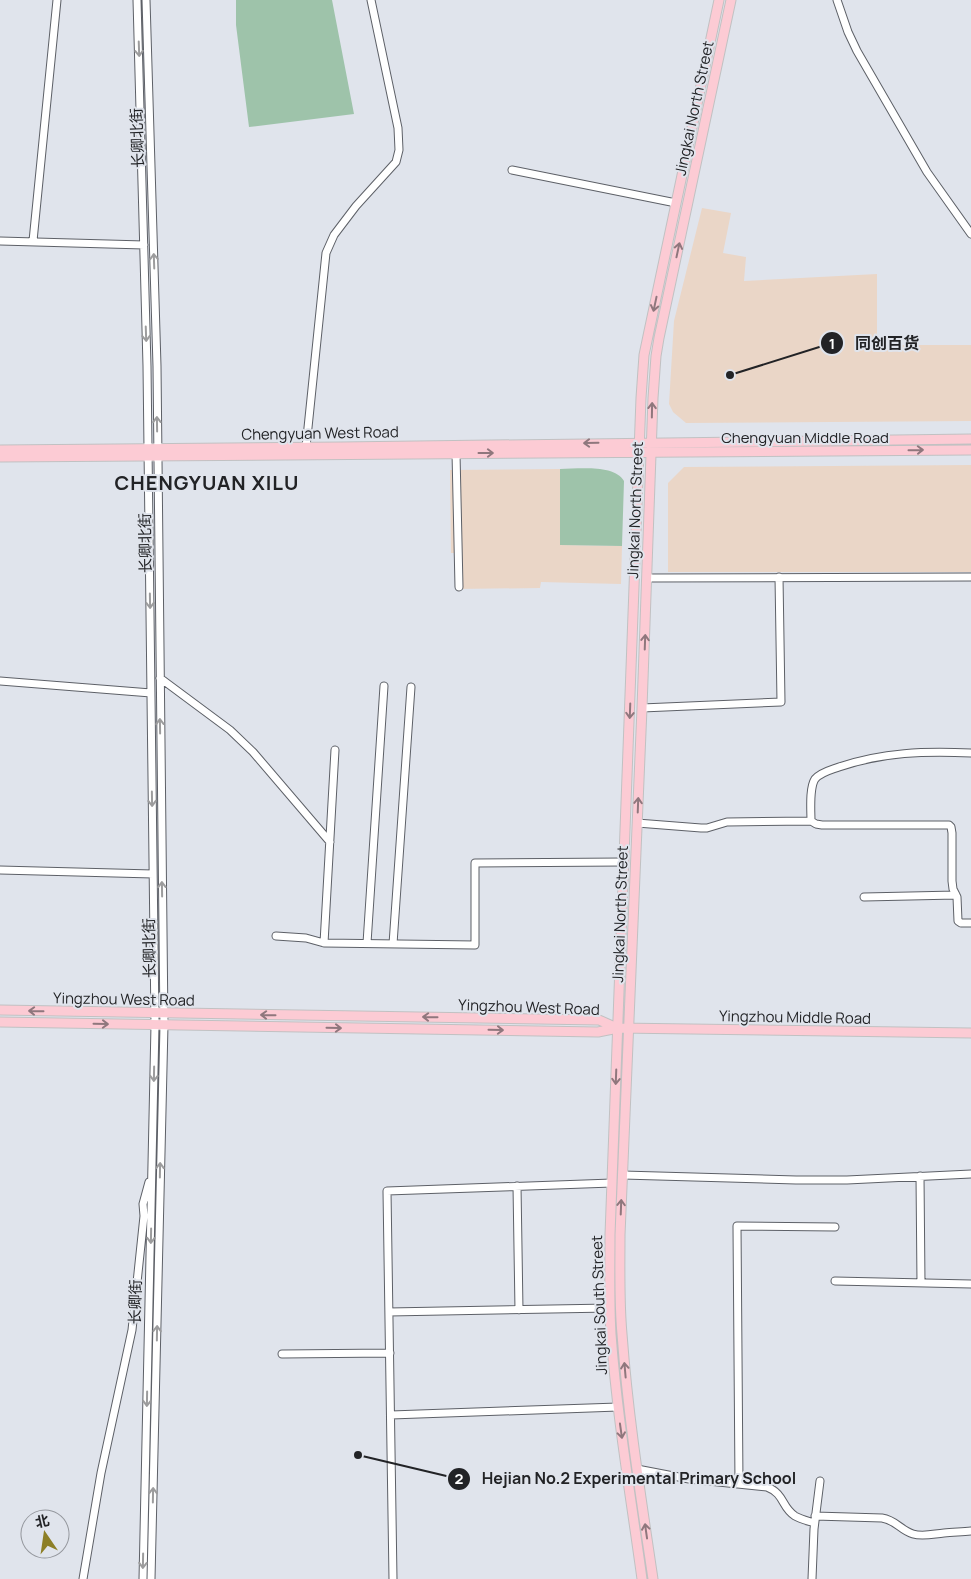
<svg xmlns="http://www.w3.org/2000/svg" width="971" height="1579" font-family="Manrope,'Noto Sans SC',sans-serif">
  <rect width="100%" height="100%" fill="#e0e4ec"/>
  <path fill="#ead6c7" d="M702 208 731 213 723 253 746 257 744 281 877 274V345H971V421L686 423 673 412 669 404 674 321Z
    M971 465V572H668V483L684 467Z
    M560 469V545L622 546 621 584 541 582 540 588 456 589V553H451L450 470Z"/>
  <path fill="#9ec3aa" d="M236 0H332L354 114 249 127 236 25Z
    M560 469C578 469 614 464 624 481L622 546 560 545Z"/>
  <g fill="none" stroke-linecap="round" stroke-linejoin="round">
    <g stroke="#5d6067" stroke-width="9">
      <path id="minor" d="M137 0 147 366 155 1025 143 1579
        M146 0 157 366 164 1025 151 1579
        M837 0 848 32 857 51 927 172 971 234
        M512 170 676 203
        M0 241 144 245
        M33 241 57 0
        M306 447 326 253 334 235 356 206 396 162 399 150 398 128 371 0
        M456 453 459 587
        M647 578 971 577
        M160 678 230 730 253 752 330 842
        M0 681 151 693
        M642 708 781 702 779 577
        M811 821 816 824 822 825H949L951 827 952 833V881L953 889 957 897 958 921 961 923H971
        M637 823 701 828H707L727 822 811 821C811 811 809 788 815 779 821 772 831 770 839 767 883 752 925 751 971 753
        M0 870 153 874
        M864 897 956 895
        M276 936 306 938 324 943 475 945V863L624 862
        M324 943 335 750
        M367 943 384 686
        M393 944 411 687
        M623 1175 796 1180H847L971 1174
        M920 1176 921 1283
        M517 1186 519 1310
        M835 1281 971 1284
        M389 1312 610 1308
        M282 1354 390 1353
        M391 1415 618 1407
        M637 1469 689 1479 767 1487C785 1494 781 1507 795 1516 800 1519 808 1521 814 1523
        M739 1484 737 1226 835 1227
        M815 1516 882 1518C896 1520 900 1530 913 1534 923 1537 933 1534 944 1533 953 1532 962 1532 971 1531
        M83 1579 101 1473 132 1330 144 1216 143 1204 149 1182
        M393 1579 387 1191 612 1183
        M812 1579 814 1529 820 1481"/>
    </g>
    <g stroke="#c1c1c2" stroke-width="11">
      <path id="major" d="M0 450 341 447 971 439
        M0 457 971 450
        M0 1010 599 1020 617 1028
        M0 1022 598 1032 618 1028 971 1033
        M642 1579C631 1498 617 1416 611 1334 609 1301 610 1268 610 1235L641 398 644 355 648 336 719 0
        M653 1579C641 1498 628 1416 622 1334 619 1301 620 1268 620 1235L642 708 653 398 656 356 659 338 731 0"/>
    </g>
    <use href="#minor" stroke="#fff" stroke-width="7"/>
    <use href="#major" stroke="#fccbd4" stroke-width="9"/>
  </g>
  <defs><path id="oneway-shaft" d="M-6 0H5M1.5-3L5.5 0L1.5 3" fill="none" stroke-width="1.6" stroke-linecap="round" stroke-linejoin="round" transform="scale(1.25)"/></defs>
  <g stroke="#9c9c9d">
    <use href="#oneway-shaft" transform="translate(139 49) rotate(88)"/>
    <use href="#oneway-shaft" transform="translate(154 261) rotate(-92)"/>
    <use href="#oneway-shaft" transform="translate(146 334) rotate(88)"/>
    <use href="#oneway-shaft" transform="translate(157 424) rotate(-91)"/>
    <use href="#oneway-shaft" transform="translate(150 601) rotate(89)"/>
    <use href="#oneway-shaft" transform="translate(160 726) rotate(-91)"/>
    <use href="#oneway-shaft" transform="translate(152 799) rotate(89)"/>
    <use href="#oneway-shaft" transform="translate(162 889) rotate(-91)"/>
    <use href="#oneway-shaft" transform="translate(154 1074) rotate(91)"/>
    <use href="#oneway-shaft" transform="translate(160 1170) rotate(-89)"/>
    <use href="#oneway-shaft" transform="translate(151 1236) rotate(91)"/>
    <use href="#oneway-shaft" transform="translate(157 1333) rotate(-89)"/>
    <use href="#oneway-shaft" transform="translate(147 1399) rotate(91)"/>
    <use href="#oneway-shaft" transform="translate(153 1495) rotate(-89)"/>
    <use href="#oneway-shaft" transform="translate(143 1561) rotate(91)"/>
  </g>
  <g stroke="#8f777d">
    <use href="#oneway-shaft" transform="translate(678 250) rotate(-78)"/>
    <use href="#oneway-shaft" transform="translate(655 304) rotate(102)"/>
    <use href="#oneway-shaft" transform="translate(652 410) rotate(-89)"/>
    <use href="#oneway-shaft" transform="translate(591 443) rotate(179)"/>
    <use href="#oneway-shaft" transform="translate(916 450) rotate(-1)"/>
    <use href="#oneway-shaft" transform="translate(486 453)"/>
    <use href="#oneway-shaft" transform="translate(645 642) rotate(-88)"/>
    <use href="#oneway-shaft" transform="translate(630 711) rotate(92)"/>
    <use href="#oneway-shaft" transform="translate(638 805) rotate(-88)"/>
    <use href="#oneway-shaft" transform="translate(36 1011) rotate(-179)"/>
    <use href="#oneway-shaft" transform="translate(268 1015) rotate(-179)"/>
    <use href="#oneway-shaft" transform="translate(430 1017) rotate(-179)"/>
    <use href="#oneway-shaft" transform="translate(101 1024) rotate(1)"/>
    <use href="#oneway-shaft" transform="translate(334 1028) rotate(1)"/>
    <use href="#oneway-shaft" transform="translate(496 1030) rotate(1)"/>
    <use href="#oneway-shaft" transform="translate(616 1077) rotate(92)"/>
    <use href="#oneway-shaft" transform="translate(621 1207) rotate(-88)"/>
    <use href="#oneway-shaft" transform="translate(625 1370) rotate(-95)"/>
    <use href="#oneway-shaft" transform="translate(621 1431) rotate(82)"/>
    <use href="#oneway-shaft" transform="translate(646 1531) rotate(-98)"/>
  </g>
  <g text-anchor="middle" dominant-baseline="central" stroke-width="4" stroke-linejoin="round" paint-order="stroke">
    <g font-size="15" fill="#222326" stroke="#e0e4ec">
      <text transform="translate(694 108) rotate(-78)">Jingkai North Street</text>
      <text transform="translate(137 138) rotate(-92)">长卿北街</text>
      <text transform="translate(320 433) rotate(-1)">Chengyuan West Road</text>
      <text x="805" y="437">Chengyuan Middle Road</text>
      <text transform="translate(635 510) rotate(-88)">Jingkai North Street</text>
      <text transform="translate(145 543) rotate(-91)">长卿北街</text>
      <text transform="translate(620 914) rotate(-88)">Jingkai North Street</text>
      <text transform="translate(149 948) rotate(-91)">长卿北街</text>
      <text transform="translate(124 999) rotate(1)">Yingzhou West Road</text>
      <text transform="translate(529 1007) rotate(2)">Yingzhou West Road</text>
      <text transform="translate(795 1017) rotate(1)">Yingzhou Middle Road</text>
      <text transform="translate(135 1302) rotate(-89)">长卿街</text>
      <text transform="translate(599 1305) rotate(-92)">Jingkai South Street</text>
    </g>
    <g font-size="20" font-weight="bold" letter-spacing="1" fill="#222326" stroke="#e0e4ec">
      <text x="207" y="482">CHENGYUAN XILU</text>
    </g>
  </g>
  <path fill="none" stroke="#222326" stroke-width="2" d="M730 375L832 343M358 1455L459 1479"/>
  <g fill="#222326" stroke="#e0e4ec" stroke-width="2">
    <circle cx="730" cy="375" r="5"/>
    <circle cx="358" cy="1455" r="5"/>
    <circle cx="832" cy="343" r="12"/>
    <circle cx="459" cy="1479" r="12"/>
  </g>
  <g font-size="15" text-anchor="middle" font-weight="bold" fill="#fff">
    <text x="832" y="349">1</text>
    <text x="459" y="1484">2</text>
  </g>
  <g font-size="16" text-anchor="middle" font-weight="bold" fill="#222326" stroke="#e0e4ec" stroke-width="4" stroke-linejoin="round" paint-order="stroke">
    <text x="887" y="349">同创百货</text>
    <text x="639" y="1484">Hejian No.2 Experimental Primary School</text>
  </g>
  <g transform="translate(45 1534) rotate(347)"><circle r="24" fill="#e0e4ec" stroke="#94979d"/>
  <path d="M0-4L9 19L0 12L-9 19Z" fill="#8d7f26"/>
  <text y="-8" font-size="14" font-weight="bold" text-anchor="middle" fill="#222326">北</text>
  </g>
</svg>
